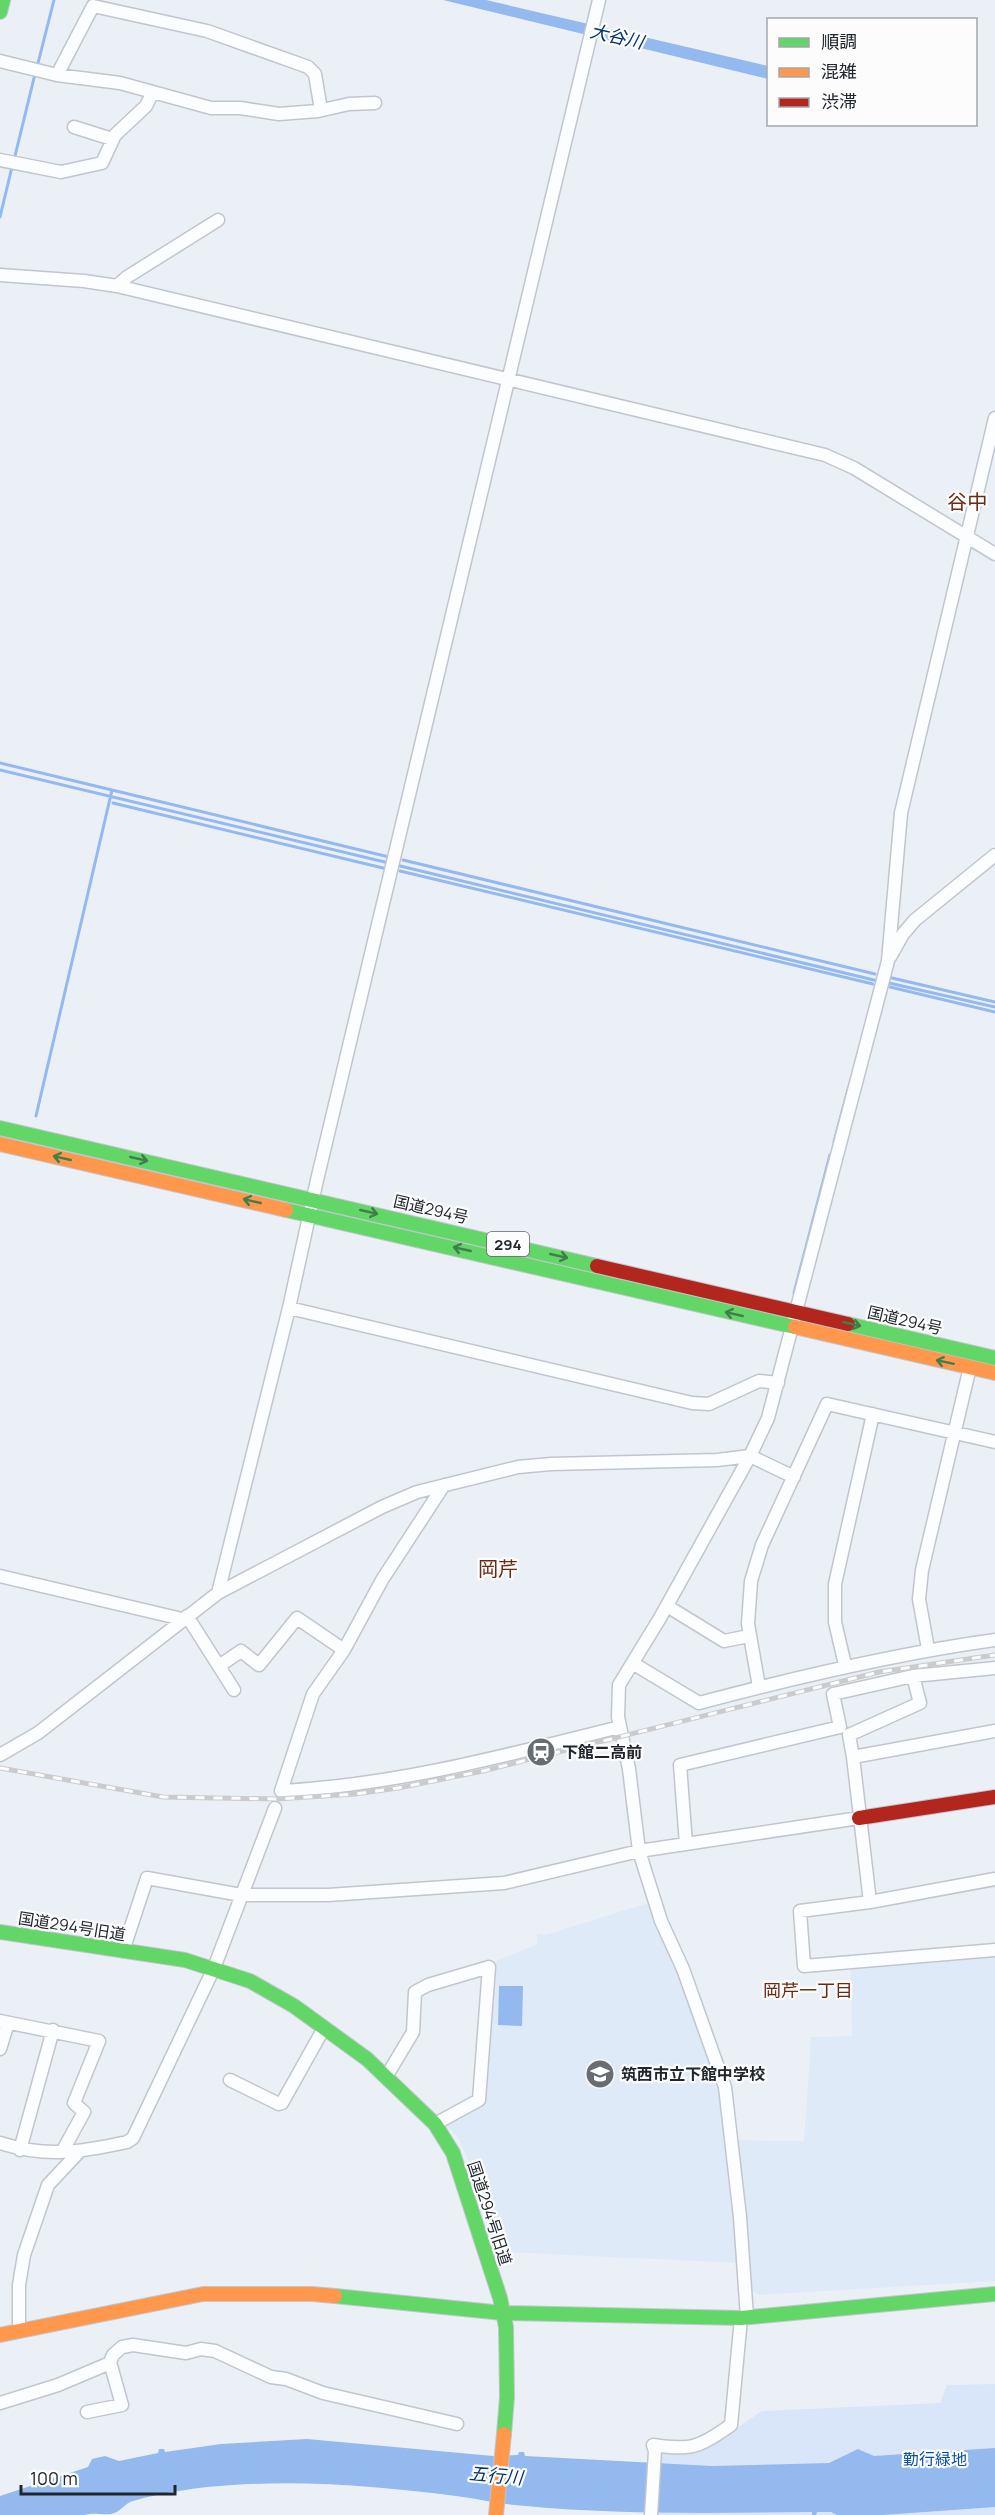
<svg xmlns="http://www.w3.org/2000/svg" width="995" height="2515" font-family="Manrope,'Noto Sans JP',sans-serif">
  <rect width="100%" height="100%" fill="#ebf0f7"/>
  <path fill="#dfeaf9" d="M650 1899 721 2087 728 2136 738 2263 500 2252 465 2152 457 2136 445 2124 481 2105 494 1962 537 1944V1934L545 1935 648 1903Z
    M995 1951V2281L758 2295 748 2285 736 2140 804 2141 811 2037 852 2036 850 1956Z"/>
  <path fill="#d9e6f9" d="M995 2384V2515H655L659 2456 663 2452 688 2454 699 2451 730 2429 738 2427 762 2411 940 2403 947 2385Z"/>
  <path fill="#94b9ef" d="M443 0H486L768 66V79Z
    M499 1986H523L522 2026 498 2025Z
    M307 2439 493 2456 518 2455 519 2452H524L525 2456 712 2466 829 2463 858 2449 874 2456 995 2448V2507L883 2515H837L831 2512H817L816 2515H812V2512C716 2513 621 2515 526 2506 505 2505 484 2500 463 2497 386 2487 309 2480 232 2485 200 2487 164 2492 133 2501 125 2503 121 2512 111 2514 101 2515 94 2512 84 2515H0V2496L88 2467 92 2459 105 2456 119 2461 158 2453 159 2449H164L165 2452 221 2444Z"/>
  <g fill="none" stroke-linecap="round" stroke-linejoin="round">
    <path stroke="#94b9ef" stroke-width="3" d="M37 67 54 0
      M14 160 35 74
      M0 217 12 167
      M0 763 112 790 36 1116
      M0 770 389 863
      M112 790 389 857
      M113 803 383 868
      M403 860 875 974
      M396 865 878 981
      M400 871 873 984
      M892 978 995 1002
      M889 983 995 1007
      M890 987 995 1012
      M834 1142 849 1086
      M794 1293 830 1155"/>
    <g stroke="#c1c6cd" stroke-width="15">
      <path id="street" d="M0 61 57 75 120 83 211 108H240L279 114 318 111 349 104 375 103
        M57 75 93 6 207 31 308 67 315 74 321 110
        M74 127 112 139
        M0 160 61 172 102 163 115 135 146 106 153 92
        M0 275 84 281 117 286 825 455 854 468 995 554
        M117 286 127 277 218 220
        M890 957 903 934 915 920 995 855
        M289 1308 692 1403 709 1404 759 1381 778 1383
        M444 1485 382 1580 344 1650 313 1694 281 1791C396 1785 508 1755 620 1727
        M0 1576 182 1619
        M218 1593 289 1308 317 1180 599 0
        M667 1606 724 1641 749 1636
        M187 1616 234 1690
        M928 1649 919 1599 922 1570 970 1367
        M634 1664 699 1703C797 1677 894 1654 995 1640
        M845 1665 835 1622V1584L873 1414
        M219 1666 241 1651 259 1665 297 1618 344 1650
        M759 1687 748 1624 751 1581 762 1545 827 1404 995 1442
        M995 1731 853 1757 870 1902 800 1911 804 1966 995 1950
        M0 1755 38 1733 218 1593 382 1507 417 1492 518 1467 551 1464 717 1460 750 1456 794 1477
        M853 1757 849 1735 920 1703 913 1676
        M686 1844 680 1765 840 1727 833 1694 913 1676 995 1668
        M870 1902 995 1879
        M123 1951 147 1878 241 1895H328L504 1883 639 1851 859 1818
        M0 2021 99 2041 74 2103 84 2112 62 2152
        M0 2049 8 2023
        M386 2077 413 2032 415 1992 428 1985 489 1967 479 2100 435 2124
        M230 2080 279 2104 282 2103 324 2028
        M0 2143C46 2158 81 2152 127 2142L133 2138 214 1968 275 1808
        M20 2150 53 2030
        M747 2317 740 2217 725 2087 683 1969 661 1921 639 1851 629 1769 618 1717 619 1685 660 1618 750 1456 768 1418 888 961 901 813 995 418
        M19 2323V2285L24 2255 48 2185 78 2153
        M0 2403 58 2385 110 2363
        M87 2412 122 2405 110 2362 113 2355 122 2347 133 2345 186 2353 201 2349 215 2351 271 2377 286 2379 323 2393 457 2424
        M651 2515 655 2451 653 2445C692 2451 699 2447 731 2425L741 2318"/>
    </g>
    <g stroke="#c1c6cd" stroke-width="16">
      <path id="fast" d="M0 12 3 0
        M0 1128 597 1266
        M286 1210 795 1327
        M848 1324 995 1358
        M0 1932 185 1960 250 1981 294 2006 367 2059 435 2124 453 2153 500 2298 506 2327 507 2397 504 2434
        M335 2296 503 2313 741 2318 995 2294"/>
    </g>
    <g stroke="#c1c6cd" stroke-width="16">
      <path id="slow" d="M0 1144 286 1210
        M795 1327 995 1373
        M0 2335 203 2294H312L335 2296
        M496 2515 504 2434"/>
    </g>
    <g stroke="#c1c6cd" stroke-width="16">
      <path id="jam" d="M597 1266 848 1324
        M859 1818 995 1797"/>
    </g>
    <use href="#street" stroke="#fcfdfe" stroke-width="12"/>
    <use href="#fast" stroke="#63d668" stroke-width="14"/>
    <use href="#slow" stroke="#ff974d" stroke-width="14"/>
    <use href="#jam" stroke="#b3261e" stroke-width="14"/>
    <g stroke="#cacbcd" stroke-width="5">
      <path id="rail" d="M0 1768 163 1797 277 1799 355 1794 398 1788 483 1771 879 1672 995 1655"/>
    </g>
    <use href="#rail" stroke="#fcfcfc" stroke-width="3" stroke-dasharray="9" stroke-linecap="butt"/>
  </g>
  <defs><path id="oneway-shaft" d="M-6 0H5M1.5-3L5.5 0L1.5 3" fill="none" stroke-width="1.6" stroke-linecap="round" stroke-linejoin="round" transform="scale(1.5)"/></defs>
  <g stroke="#427e4b">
    <use href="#oneway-shaft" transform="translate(62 1158) rotate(-167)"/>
    <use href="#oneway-shaft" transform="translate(139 1159) rotate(13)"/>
    <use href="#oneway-shaft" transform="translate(252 1201) rotate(-167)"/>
    <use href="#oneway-shaft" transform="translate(369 1212) rotate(13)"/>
    <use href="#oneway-shaft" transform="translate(462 1249) rotate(-167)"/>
    <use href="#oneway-shaft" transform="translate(559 1256) rotate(13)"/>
    <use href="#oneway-shaft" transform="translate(734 1314) rotate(-167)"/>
    <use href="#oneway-shaft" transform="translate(852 1324) rotate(13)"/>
    <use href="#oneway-shaft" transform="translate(945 1362) rotate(-168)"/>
  </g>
  <defs>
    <g id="station-disc" transform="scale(1.5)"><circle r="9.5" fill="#686d74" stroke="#fcfcfc"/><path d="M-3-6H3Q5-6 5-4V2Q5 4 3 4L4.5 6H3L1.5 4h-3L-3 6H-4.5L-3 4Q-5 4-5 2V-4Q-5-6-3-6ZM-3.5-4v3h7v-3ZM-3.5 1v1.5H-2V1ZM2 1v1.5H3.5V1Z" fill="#fff"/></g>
    <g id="school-disc" transform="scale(1.5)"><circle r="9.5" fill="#686d74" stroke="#fcfcfc"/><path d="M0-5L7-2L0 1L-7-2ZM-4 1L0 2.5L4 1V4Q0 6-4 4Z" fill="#fff"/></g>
  </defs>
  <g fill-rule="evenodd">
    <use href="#station-disc" x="541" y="1752"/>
    <use href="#school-disc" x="600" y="2074"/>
  </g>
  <g text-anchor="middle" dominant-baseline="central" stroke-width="4.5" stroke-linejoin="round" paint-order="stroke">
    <rect fill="#fcfcfc" stroke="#63666c" stroke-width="1.5" x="487" y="1232" width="42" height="24" rx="4.5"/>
    <g font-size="15" font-weight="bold" fill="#21262e">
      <text x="508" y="1244">294</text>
    </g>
    <g font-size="16" fill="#21262e" stroke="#fcfcfc">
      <text transform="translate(431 1209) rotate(13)">国道294号</text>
      <text transform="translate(905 1320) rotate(13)">国道294号</text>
      <text transform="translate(72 1926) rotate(9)">国道294号旧道</text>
      <text transform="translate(490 2213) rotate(72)">国道294号旧道</text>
    </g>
    <g font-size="16" font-weight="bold" fill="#21262e" stroke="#fcfcfc" text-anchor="start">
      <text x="562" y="1752">下館二高前</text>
      <text x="621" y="2074">筑西市立下館中学校</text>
    </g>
    <g font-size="16" fill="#094fa4" stroke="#fcfcfc">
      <text x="935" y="2459">勤行緑地</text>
    </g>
    <g font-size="18" font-style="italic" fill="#003373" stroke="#fcfcfc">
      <text transform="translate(617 36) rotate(13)">大谷川</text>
      <text transform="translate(496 2475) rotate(5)">五行川</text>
    </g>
    <g font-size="18" fill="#6b2913" stroke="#fcfcfc">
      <text x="808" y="1990">岡芹一丁目</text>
    </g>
    <g font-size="20" fill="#6b2913" stroke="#fcfcfc">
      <text x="967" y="501">谷中</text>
      <text x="498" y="1568">岡芹</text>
    </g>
  </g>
  <rect x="767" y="18" width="210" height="108" fill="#fcfcfc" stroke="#a4a6aa" stroke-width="1.5"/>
  <rect x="779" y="38" width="30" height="9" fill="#63d668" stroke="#a4a6aa" stroke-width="1.5"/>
  <text x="821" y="48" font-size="18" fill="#21262e">順調</text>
  <rect x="779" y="68" width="30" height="9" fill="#ff974d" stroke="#a4a6aa" stroke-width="1.5"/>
  <text x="821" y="78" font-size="18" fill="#21262e">混雑</text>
  <rect x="779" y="98" width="30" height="9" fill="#b3261e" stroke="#a4a6aa" stroke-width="1.5"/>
  <text x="821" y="108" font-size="18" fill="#21262e">渋滞</text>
  <path d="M21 2485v9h154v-9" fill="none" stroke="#21262e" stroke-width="3"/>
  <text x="30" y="2485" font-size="18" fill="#21262e" stroke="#fcfcfc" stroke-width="4.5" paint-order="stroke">100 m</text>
</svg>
